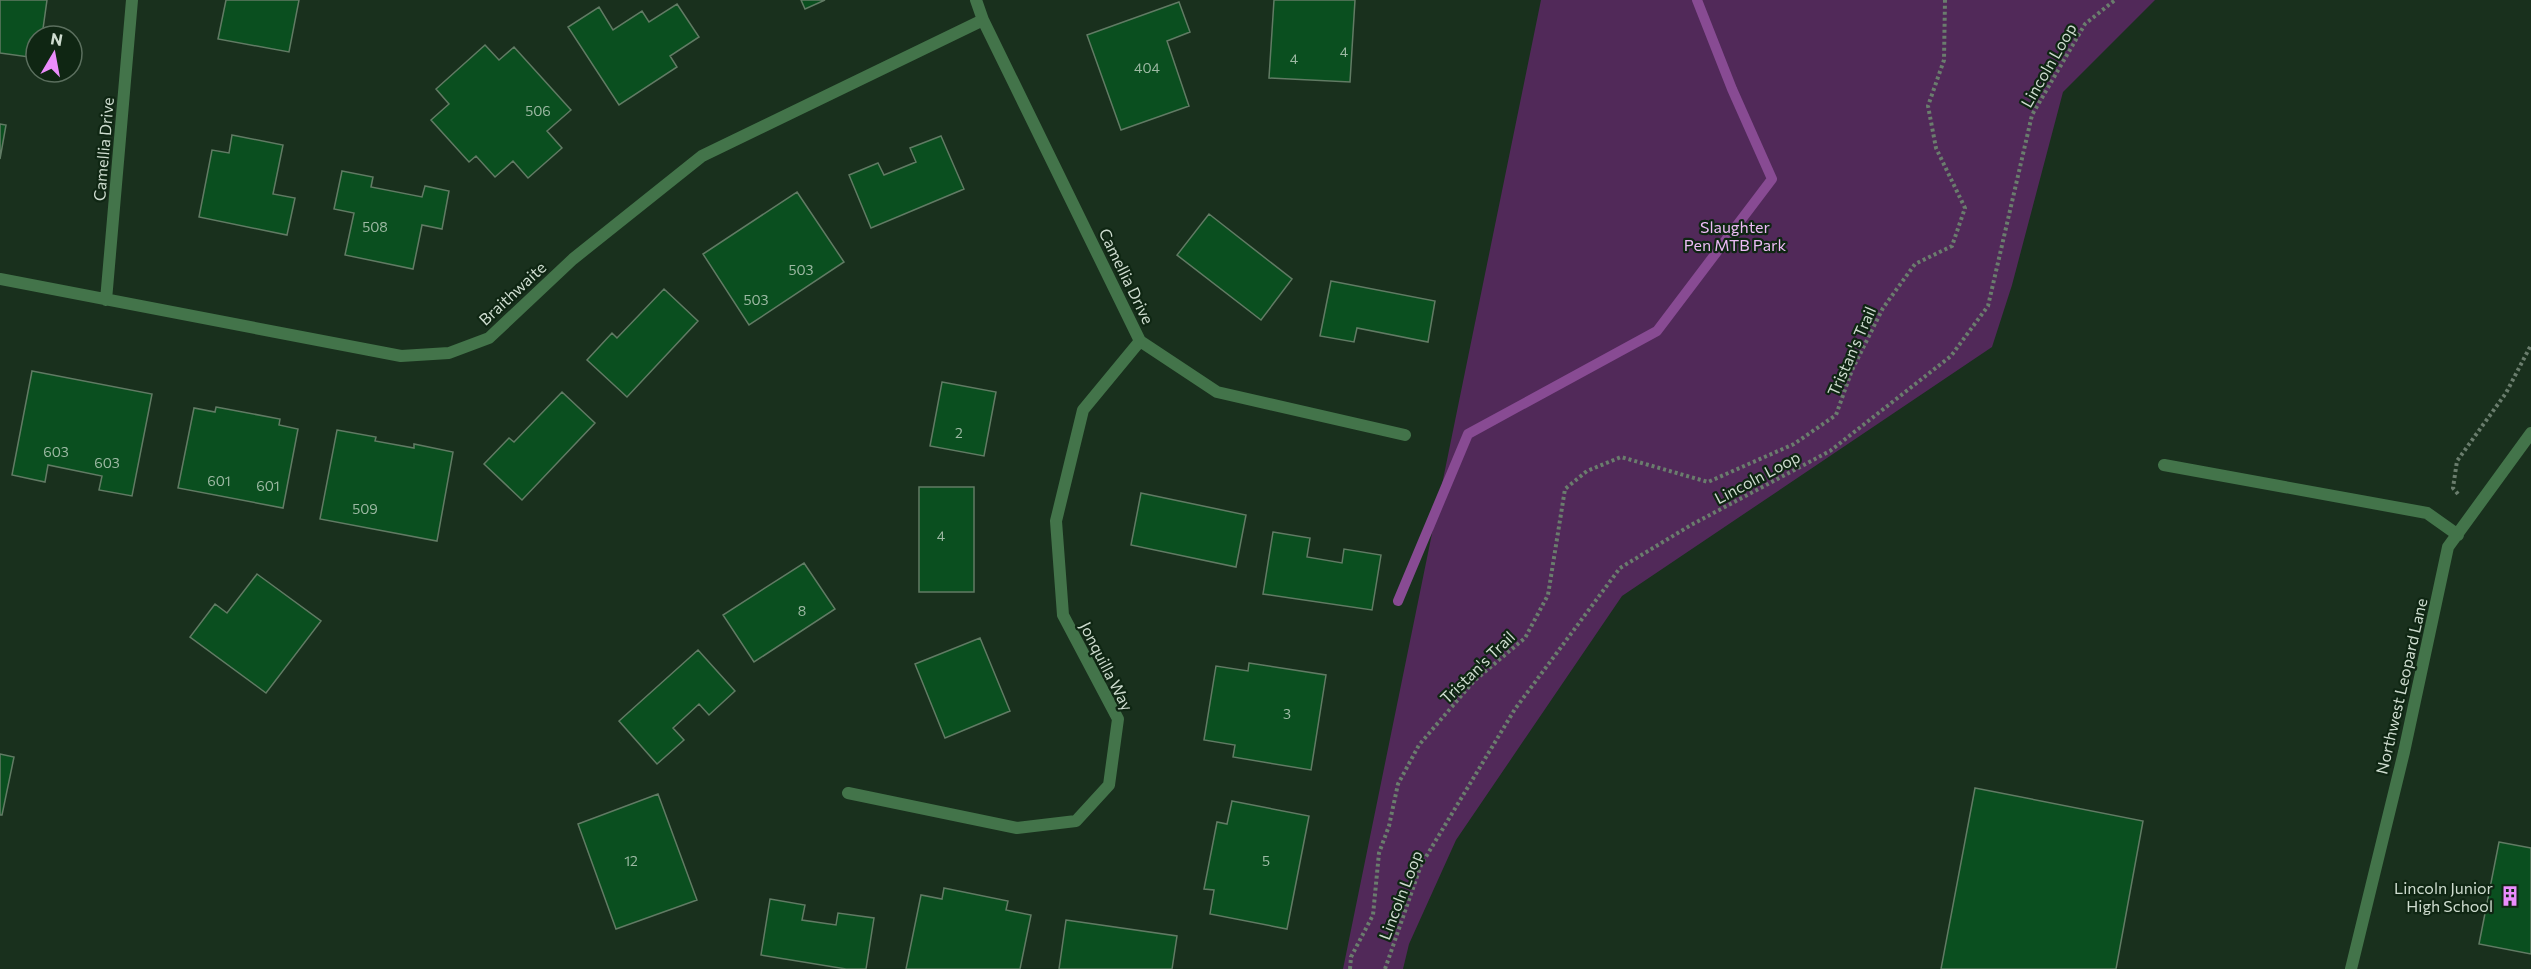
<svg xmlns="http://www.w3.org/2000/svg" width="2531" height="969" font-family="Commissioner,sans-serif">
  <rect width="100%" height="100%" fill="#19301d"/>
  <path fill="#512959" d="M1541 0H2155L2063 92 2012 285 1992 347 1622 596 1456 840 1409 944 1403 969H1343Z"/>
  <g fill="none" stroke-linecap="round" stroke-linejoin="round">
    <path stroke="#884b93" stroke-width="10" d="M1398 601 1468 434 1657 331 1772 179 1732 89 1697 0"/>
  </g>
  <path fill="#0a4f1f" stroke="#617b64" stroke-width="1.5" d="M0 0H47L42 36H36V58L0 53Z
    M226 0H299L289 52 218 39Z
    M801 0H825L805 9Z
    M1274 0H1355L1350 82 1269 78Z
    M1179 2 1190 32 1167 41 1189 106 1121 130 1087 35Z
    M677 4 699 37 670 56 677 67 619 105 568 27 599 7 613 30 642 11 649 22Z
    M485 45 499 60 514 47 571 110 547 131 562 148 528 178 513 161 495 177 476 156 469 162 431 120 449 104 436 89Z
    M0 124 6 125 0 159Z
    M232 135 283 145 273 194 295 198 287 235 199 217 212 150 229 153Z
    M941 136 964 189 871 228 849 175 878 163 884 175 916 162 910 148Z
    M342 171 373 177 371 187 422 197 425 186 449 191 442 229 422 225 413 269 345 255 354 213 334 209Z
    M797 192 844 262 749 325 703 254Z
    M1209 214 1292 279 1261 320 1177 255Z
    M1331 281 1435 301 1428 342 1357 328 1354 342 1320 336Z
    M664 289 698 321 627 397 587 360 612 333 617 338Z
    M32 371 152 394 132 496 99 490 102 476 48 465 45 482 12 475Z
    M942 382 996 392 984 456 930 446Z
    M562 392 595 423 522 500 484 464 509 438 514 442Z
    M216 407 280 419 279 425 298 429 283 508 178 488 194 408 215 412Z
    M337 430 376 437 375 441 414 448V444L453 452 437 541 320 519Z
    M919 487H974V592H919Z
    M1141 493 1246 515 1236 567 1131 545Z
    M1273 532 1310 538 1307 557 1342 563 1344 549 1381 555 1372 610 1263 594Z
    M804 563 835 609 754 662 723 615Z
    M257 574 321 621 266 693 190 637 215 604 227 613Z
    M980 638 1010 711 945 738 915 664Z
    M698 650 735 691 709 715 699 704 673 728 684 740 657 764 619 721Z
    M1249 663 1326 675 1311 770 1233 757 1235 745 1204 740 1216 666 1248 671Z
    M0 754 14 757 2 815H0Z
    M1975 788 2143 821 2116 969H1941Z
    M658 794 697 900 616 929 578 824Z
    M1232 801 1309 816 1287 929 1210 914 1214 890 1204 889 1217 822 1227 824Z
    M2499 842 2531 848V954L2479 944Z
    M944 888 1008 901 1006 910 1031 915 1020 969H906L921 895 942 899Z
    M770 899 805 905 802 920 836 925 838 913 874 918 866 969H846L761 955Z
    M1066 920 1177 936 1172 969H1059Z"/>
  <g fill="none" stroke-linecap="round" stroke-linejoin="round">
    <path stroke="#6a7d6d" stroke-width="4" stroke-dasharray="3 3" stroke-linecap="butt" d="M2458 494 2453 488 2457 461 2506 393 2531 345
      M1350 969 1351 957 1373 915 1379 853 1389 826 1398 784 1419 745 1474 681 1525 638 1548 595 1565 489 1587 471 1621 457 1708 482 1794 444 1836 415 1852 370 1883 308 1915 264 1952 246 1965 208 1936 148 1928 106 1944 60 1945 0
      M1385 969 1421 865 1515 709 1620 568 1691 525 1830 451 1951 356 1988 306 2032 115 2085 24 2115 0"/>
    <path stroke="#43744a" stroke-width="12" d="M2164 465 2427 513 2458 535
      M2351 969 2404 752 2448 547 2531 433"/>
    <path stroke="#43744a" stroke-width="12" d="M976 0 983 20 1140 341 1217 392 1405 435
      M0 279 401 356 449 353 489 338 573 259 702 156 983 20
      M106 300 132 0
      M848 793 1017 828 1076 821 1109 785 1118 719 1063 615 1056 521 1083 410 1140 341"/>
  </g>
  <defs>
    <g id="building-bare" transform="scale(1.62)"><path d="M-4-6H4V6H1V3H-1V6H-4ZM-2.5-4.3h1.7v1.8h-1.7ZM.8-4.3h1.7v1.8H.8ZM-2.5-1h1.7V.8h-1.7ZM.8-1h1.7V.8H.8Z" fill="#eb8dfc" stroke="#0f2613" stroke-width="2.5" paint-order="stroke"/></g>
  </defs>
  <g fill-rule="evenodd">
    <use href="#building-bare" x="2510" y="896"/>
  </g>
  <g text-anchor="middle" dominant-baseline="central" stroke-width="4.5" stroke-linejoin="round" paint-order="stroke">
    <g font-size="14" fill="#9db9a3">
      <text x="1344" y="51">4</text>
      <text x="1294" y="58">4</text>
      <text x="1147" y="67">404</text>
      <text x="538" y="110">506</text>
      <text x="375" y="226">508</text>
      <text x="801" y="269">503</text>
      <text x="756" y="299">503</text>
      <text x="959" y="432">2</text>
      <text x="56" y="451">603</text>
      <text x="107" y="462">603</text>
      <text x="219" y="480">601</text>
      <text x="268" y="485">601</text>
      <text x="365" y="508">509</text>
      <text x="941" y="535">4</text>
      <text x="802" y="610">8</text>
      <text x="1287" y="713">3</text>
      <text x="631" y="860">12</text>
      <text x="1266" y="860">5</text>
    </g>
    <g font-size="16" fill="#cedccf" stroke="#0f2613">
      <text transform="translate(2048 65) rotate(-60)">Lincoln Loop</text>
      <text transform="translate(103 149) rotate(-85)">Camellia Drive</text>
      <text transform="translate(1127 276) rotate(64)">Camellia Drive</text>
      <text transform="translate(512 293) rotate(-43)">Braithwaite</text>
      <text transform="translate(1851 351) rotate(-66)">Tristan's Trail</text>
      <text transform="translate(1757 477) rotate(-28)">Lincoln Loop</text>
      <text transform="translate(1107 666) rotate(63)">Jonquilla Way</text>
      <text transform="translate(1477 667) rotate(-44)">Tristan's Trail</text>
      <text transform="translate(2401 686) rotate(-77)">Northwest Leopard Lane</text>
      <text transform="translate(1400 895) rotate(-69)">Lincoln Loop</text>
    </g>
    <g font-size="16" fill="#edbcf6" stroke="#0f2613">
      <text x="1735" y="226">Slaughter<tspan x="1735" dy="18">Pen MTB Park</tspan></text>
    </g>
    <g font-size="16" fill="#cedccf" stroke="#0f2613" text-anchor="end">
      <text x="2493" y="887">Lincoln Junior<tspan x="2493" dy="18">High School</tspan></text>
    </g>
  </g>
  <g transform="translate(54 54) rotate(10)"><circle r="28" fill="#0f2613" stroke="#5b6f5e" stroke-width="1.5"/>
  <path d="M0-4.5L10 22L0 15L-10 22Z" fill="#eb8dfc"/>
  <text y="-9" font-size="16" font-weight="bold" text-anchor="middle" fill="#cedccf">N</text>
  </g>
</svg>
